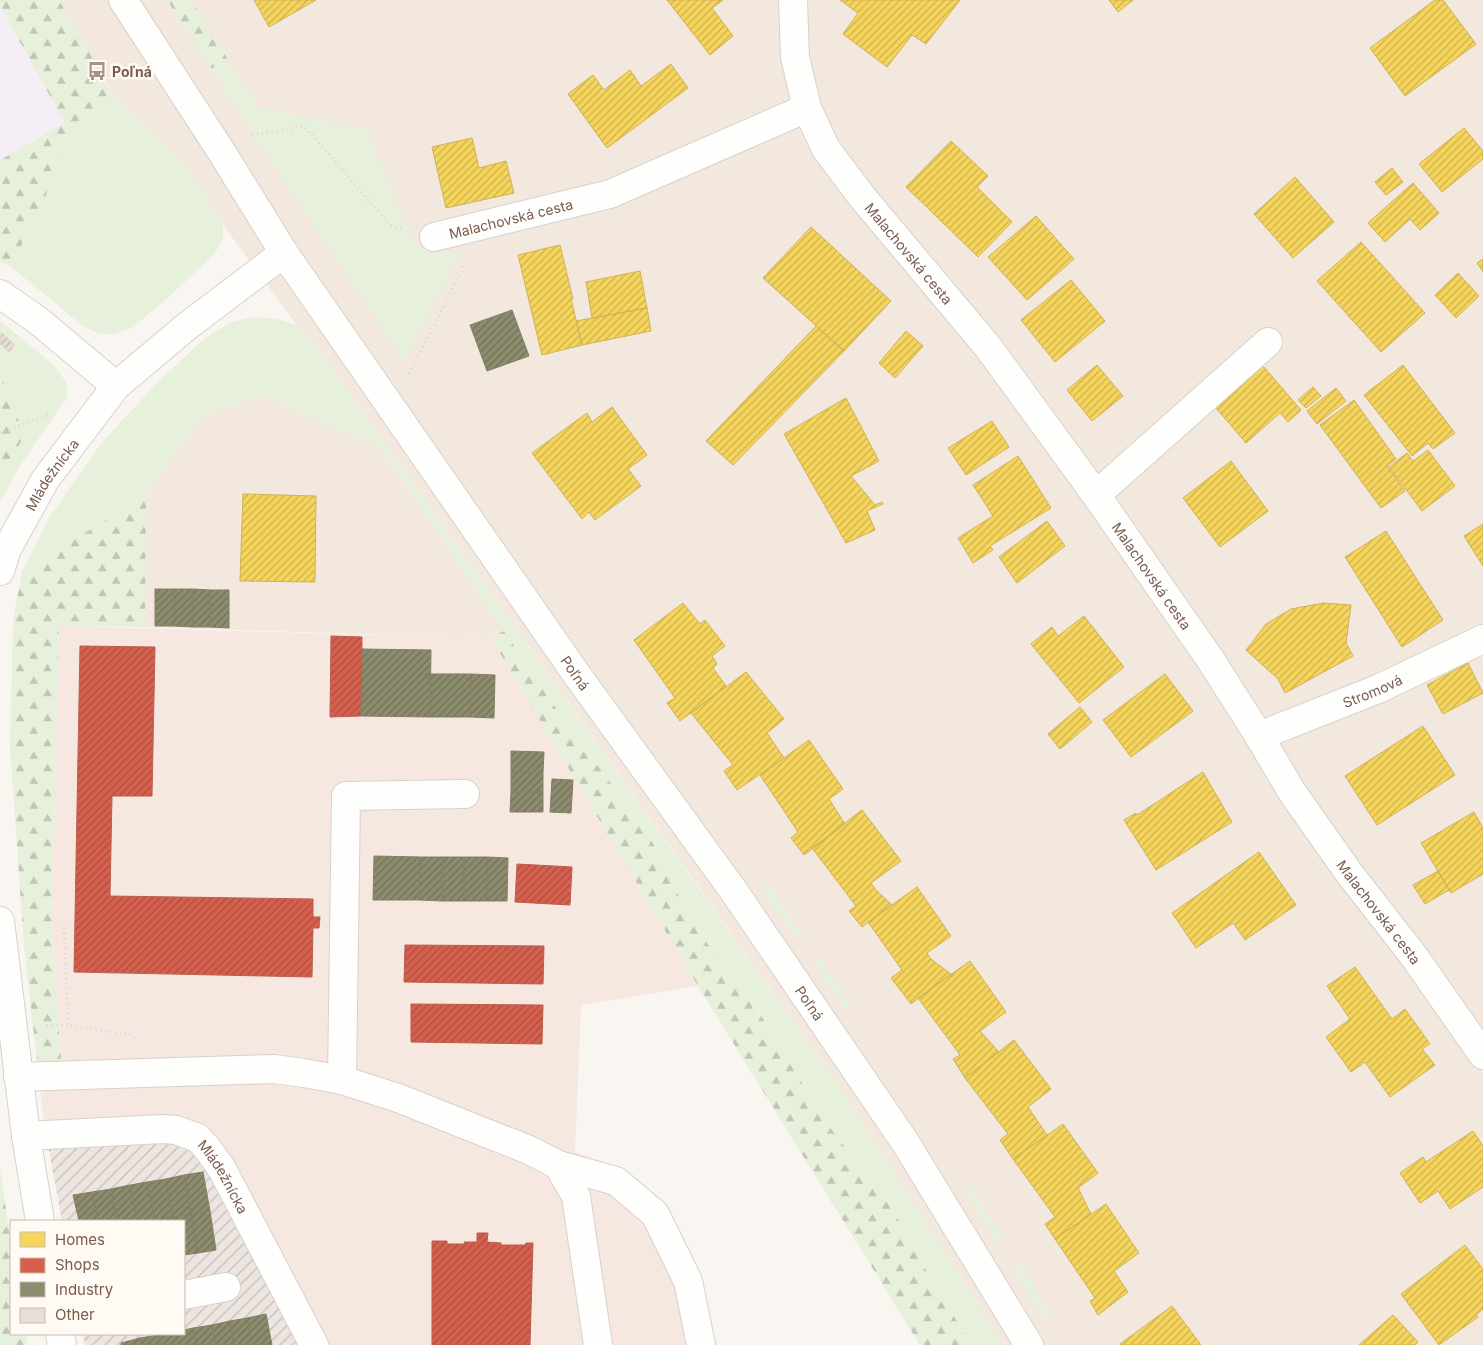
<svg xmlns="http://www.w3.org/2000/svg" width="1483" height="1345" font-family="Inter,sans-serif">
  <defs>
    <pattern id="industrial-furrows" width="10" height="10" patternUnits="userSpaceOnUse" patternTransform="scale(1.25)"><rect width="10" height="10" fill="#ede5e0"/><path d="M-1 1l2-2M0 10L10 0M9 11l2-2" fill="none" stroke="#c5bdb8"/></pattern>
    <pattern id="forest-firs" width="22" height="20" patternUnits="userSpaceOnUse" patternTransform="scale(1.25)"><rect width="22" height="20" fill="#e7f0db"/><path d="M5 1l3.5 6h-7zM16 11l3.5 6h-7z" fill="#c0c6b4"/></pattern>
    <pattern id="homes-hatch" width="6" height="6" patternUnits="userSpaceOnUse" patternTransform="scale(1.25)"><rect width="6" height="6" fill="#f6d55c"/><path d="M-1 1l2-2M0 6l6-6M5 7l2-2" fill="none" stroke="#ccb04e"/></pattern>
    <pattern id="shops-hatch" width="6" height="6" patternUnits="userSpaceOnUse" patternTransform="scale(1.25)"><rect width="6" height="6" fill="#d6604d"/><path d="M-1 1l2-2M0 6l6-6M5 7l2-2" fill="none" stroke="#aa4f40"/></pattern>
    <pattern id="industry-hatch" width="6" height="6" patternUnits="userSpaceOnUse" patternTransform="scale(1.25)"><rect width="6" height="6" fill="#8c8c6e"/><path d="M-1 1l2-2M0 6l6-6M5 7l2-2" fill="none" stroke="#727058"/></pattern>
    <pattern id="building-hatch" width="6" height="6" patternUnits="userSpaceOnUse" patternTransform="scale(1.25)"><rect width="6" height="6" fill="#e6ded7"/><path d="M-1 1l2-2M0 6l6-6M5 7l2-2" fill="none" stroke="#bfb7b1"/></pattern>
  </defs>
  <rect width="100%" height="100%" fill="#f9f5f0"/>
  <path fill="#f2e8de" d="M59 0H1483V1345H1001L967 1287 845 1096 717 913 315 344 297 325 223 225 181 159 117 101Z
    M262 396 378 446 504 631 490 638 145 627 146 495 201 417Z"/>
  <path fill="#f6e8e1" d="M59 626 491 638 698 986 581 1005 575 1152 618 1168 711 1345H304L207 1162 44 1124 37 1061 61 1060 52 920Z"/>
  <path fill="url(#industrial-furrows)" d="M150 1118 207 1162 304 1345H85L83 1334H184V1221H62L44 1124Z"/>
  <path fill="#f6eef6" d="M0 6 65 123 0 160Z"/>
  <path fill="#e7f0db" d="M227 58 258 107 367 130 415 247 433 254 462 250 404 361 259 144 211 68 220 67Z
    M117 101 181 159 223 225V239L215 253 170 296 132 328 115 334H100L84 327 10 266 44 204 54 160 85 126Z
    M254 317 276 319 297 325 315 344 845 1096 967 1287 1001 1345H974L947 1307 892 1209 825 1121 748 994 718 958 686 915 669 870 640 822 570 729 378 446 262 396 201 417 146 495 22 572 50 516 103 441 159 381 205 338 232 322Z
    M0 321 54 365 66 382 68 396 21 464 0 502V474L10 466V391L0 379Z
    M768 884 801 931 794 936 761 889Z
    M820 959 852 1006 845 1010 814 963Z
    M971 1186 1003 1238 996 1241 965 1190Z
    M1020 1263 1051 1316 1044 1320 1012 1268Z"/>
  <path fill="url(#forest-firs)" d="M0 0H59L117 101 85 126 54 160 44 204 10 266 0 261V160L65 123 0 6Z
    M167 0H191L227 58 220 67 211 68Z
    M0 379 10 391 23 436 10 466 0 474Z
    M146 495 145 627 59 626 52 920 61 1061H37L24 946 10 746 13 621 22 572Z
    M504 631 570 729 640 822 669 870 686 915 718 958 748 994 825 1121 892 1209 947 1307 974 1345H920L698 986 491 638Z
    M0 1167 11 1245V1334H26L28 1345H0Z"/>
  <path fill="url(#homes-hatch)" stroke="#d1b158" d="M254 0H316L269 27Z
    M667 0H723L712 8 733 36 710 55Z
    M840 0H960L926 44 912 35 887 67 843 34 858 13Z
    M1109 0H1133L1118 12Z
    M1435 0H1443L1476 44 1405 96 1370 48Z
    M671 64 688 88 607 148 568 94 593 75 604 90 630 70 641 86Z
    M1464 128 1483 151V159L1442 192 1419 164Z
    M472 138 479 168 506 161 514 193 446 208 432 147Z
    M951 141 988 176 977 187 1012 222 978 257 906 187Z
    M1392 168 1403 182 1386 195 1375 182Z
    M1295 177 1334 222 1293 258 1254 214Z
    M1413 183 1439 213 1420 230 1410 219 1385 242 1368 223Z
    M1036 216 1074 259 1027 300 988 257Z
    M811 227 891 301 844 351 763 278Z
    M1361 242 1425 313 1381 352 1317 281Z
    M560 245 573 299H571L582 345 542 355 518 255Z
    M1483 259V272L1477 263Z
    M640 271 647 308 592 318 586 282Z
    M1458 273 1479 296 1456 318 1435 295Z
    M1071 280 1105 321 1055 362 1021 320Z
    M647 308 651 331 582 345 576 321Z
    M816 326 844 351 733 465 706 441Z
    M906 331 923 346 895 378 879 363Z
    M1097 365 1123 396 1092 421 1067 390Z
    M1403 365 1455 433 1433 449 1428 443 1412 456 1364 395Z
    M1263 366 1301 410 1288 422 1280 413 1246 443 1216 408Z
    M1313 387 1321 396 1306 408 1298 400Z
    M1336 388 1346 401 1317 424 1307 411Z
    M846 398 879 461 851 476 875 505 882 502 883 504 867 511 875 530 846 543 784 434Z
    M1354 400 1396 459 1387 466 1405 491 1381 508 1320 425Z
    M612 407 647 455 628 469 641 486 595 520 589 512 582 519 532 453 587 413 592 422Z
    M992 421 1009 447 966 475 948 448Z
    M1428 450 1455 486 1422 511 1389 467 1407 453 1413 461Z
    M1018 456 1051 508 990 546 993 550 973 563 958 538 993 516 973 485Z
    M1231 461 1268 511 1220 547 1183 498Z
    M243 494 316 496 315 582 240 581Z
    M1047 521 1065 546 1017 583 999 557Z
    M1483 524V566L1464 536Z
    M1386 531 1443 620 1402 647 1345 557Z
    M683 603 700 624 705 620 725 646 712 656 717 664 713 668 726 686 680 721 667 703 675 698 634 640Z
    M1324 603 1351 605 1346 643 1353 656 1285 693 1278 679 1246 650 1266 624 1291 609Z
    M1084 616 1124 667 1079 703 1031 644 1052 627 1058 636Z
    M1468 663 1483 693 1443 714 1427 685Z
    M746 672 784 719 767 733 784 758 737 790 724 771 733 765 691 713Z
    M1165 674 1193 711 1131 757 1103 720Z
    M1080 707 1092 722 1060 749 1048 734Z
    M1423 726 1455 775 1377 825 1345 776Z
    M809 740 843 789 829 799 845 824 804 855 791 838 798 832 760 775Z
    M1203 772 1232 822 1156 870 1124 820 1136 813 1137 815Z
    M862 810 901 861 871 883 875 889 892 905 862 927 849 911 856 906 812 848Z
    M1474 812 1483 828V874L1451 893 1421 843Z
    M1259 852 1296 905 1245 940 1233 923 1196 948 1172 913Z
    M1438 871 1449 890 1425 904 1413 885Z
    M917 887 951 936 927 953 931 959 951 974 911 1004 891 978 902 970 868 922Z
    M970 961 1006 1012 980 1031 999 1052 965 1078 953 1059 960 1055 918 998Z
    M1355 967 1392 1019 1405 1009 1430 1044 1422 1049 1435 1065 1390 1097 1365 1062 1351 1072 1326 1037 1350 1019 1327 986Z
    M1014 1040 1051 1089 1028 1107 1047 1135 1013 1159 1000 1140 1008 1134 965 1078Z
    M1063 1124 1098 1173 1078 1188 1091 1214 1055 1239 1045 1224 1055 1217 1013 1159Z
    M1473 1131 1483 1146V1187L1450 1209 1438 1191 1420 1203 1400 1173 1423 1157 1426 1162Z
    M1106 1204 1139 1253 1114 1271 1128 1292 1098 1315 1090 1301 1095 1298 1055 1239Z
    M1465 1245 1483 1269V1309L1476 1315 1478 1317 1439 1345 1401 1294Z
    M1172 1306 1201 1345H1121L1120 1344Z
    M1393 1315 1418 1342 1415 1345H1359Z"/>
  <path fill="url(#shops-hatch)" stroke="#ba5f4d" d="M331 636 362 637 361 716 330 717Z
    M80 646 155 647 152 796H112L110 896 313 899V917H320L319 928H313L312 977 74 972Z
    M517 864 572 867 570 905 515 902Z
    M405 945 544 946 543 984 404 982Z
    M411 1004 543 1005 542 1044 411 1042Z
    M477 1233H488L487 1242 501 1243V1245H525L526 1243H533L530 1345H432V1241H447V1244H465L464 1242H477Z"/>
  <path fill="url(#industry-hatch)" stroke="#877e64" d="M512 310 529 356 487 371 470 325Z
    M155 589H174V626H155Z
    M174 589H193V627L174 626Z
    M193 589 210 590V627H193Z
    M210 590H229V628L210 627Z
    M362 649 431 650 430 717 361 716Z
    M430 674H471L470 717H430Z
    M471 674 495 675 494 718 470 717Z
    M511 751 544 752 543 772H511Z
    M511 772H543V792H511Z
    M552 779 573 780 571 813 550 812Z
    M511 792H543V812H510Z
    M374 856 420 857 419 900H373Z
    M420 857H442V901L419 900Z
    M442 857H464V901H442Z
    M464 857H487L486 901H464Z
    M487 857 508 858 507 901H486Z
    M203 1172 210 1211 191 1214 184 1175Z
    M184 1175 191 1214 172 1217 166 1179Z
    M166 1179 172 1217 155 1221 147 1182Z
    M147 1182 155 1221H137L130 1185Z
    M130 1185 137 1221H117L111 1189Z
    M111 1189 117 1221H98L92 1192Z
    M92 1192 98 1221H79L73 1195Z
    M210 1211 216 1250 198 1253 191 1214Z
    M191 1214 198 1253 184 1255V1221H173L172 1217Z
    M172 1217 173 1221H155Z
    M266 1314 272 1345H252L247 1318Z
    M247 1318 252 1345H234L230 1321Z
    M230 1321 234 1345H216L212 1325Z
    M212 1325 216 1345H197L193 1328Z
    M193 1328 197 1345H178L176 1334H184V1330Z
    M165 1334H176L178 1345H160L159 1335Z
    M159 1335 160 1345H141L140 1338Z
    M140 1338 141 1345H121V1343Z"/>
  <path fill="url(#building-hatch)" stroke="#e2d8d2" d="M1 332 15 345 9 352 0 344Z"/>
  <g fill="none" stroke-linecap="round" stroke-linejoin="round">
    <g stroke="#d7d1cb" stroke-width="30">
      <g id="minor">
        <path id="s1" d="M123 0 221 151 284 253 577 675 733 890 905 1142 1029 1345"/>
        <path id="s2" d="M793 0 795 57 807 108 826 149 863 198 988 347 1096 495 1210 659 1259 736 1292 792 1349 873 1413 955 1483 1055"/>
        <path id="s3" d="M434 237 610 194 807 108"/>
        <path d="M0 294 40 322 116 386"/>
        <path d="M1096 495 1268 342"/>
        <path id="s4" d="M0 571 7 549 45 480 116 386 186 327 284 253"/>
        <path id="s5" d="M1259 736 1378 689 1483 639"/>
        <path d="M0 921 26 1136 40 1221"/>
        <path d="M18 1077 274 1069 304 1073 342 1080 398 1098 529 1150 558 1165 576 1196 598 1345"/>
        <path d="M342 1080 346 796 465 794"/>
        <path id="s6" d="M26 1136 163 1129 176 1130 198 1138 207 1148 222 1169 314 1345"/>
        <path d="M558 1165 616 1181 655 1214 688 1281 701 1345"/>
        <path d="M184 1295 226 1287"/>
        <path d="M60 1334 62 1345"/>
      </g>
    </g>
    <path stroke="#dcd5d0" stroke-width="3" stroke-dasharray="1 4" stroke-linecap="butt" d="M252 135 304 126 390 225 402 229
      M409 374 464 266
      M0 433 49 414
      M64 923 68 1025 132 1035 135 1038
      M47 1026 68 1025"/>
    <use href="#minor" stroke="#fefefd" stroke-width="28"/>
  </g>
  <defs>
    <g id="bus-bare" transform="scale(1.5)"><path d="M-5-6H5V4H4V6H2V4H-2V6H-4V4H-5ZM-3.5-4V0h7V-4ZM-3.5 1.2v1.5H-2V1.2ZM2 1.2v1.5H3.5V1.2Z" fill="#a69286" stroke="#fffaf3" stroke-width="2.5" paint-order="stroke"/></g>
  </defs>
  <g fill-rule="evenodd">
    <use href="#bus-bare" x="97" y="71"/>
  </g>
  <g text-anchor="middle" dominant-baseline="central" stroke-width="5" stroke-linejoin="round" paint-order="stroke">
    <g font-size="14" font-weight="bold" fill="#7a5c4d" stroke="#fffaf3" text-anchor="start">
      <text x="112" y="71">Poľná</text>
    </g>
    <g font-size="14" fill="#7a5c4d" stroke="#fffaf3">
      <text stroke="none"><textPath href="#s3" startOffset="79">Malachovská cesta</textPath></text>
      <text stroke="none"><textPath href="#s2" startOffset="288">Malachovská cesta</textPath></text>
      <text stroke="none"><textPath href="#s4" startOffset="110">Mládežnícka</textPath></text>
      <text stroke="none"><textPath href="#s2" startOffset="692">Malachovská cesta</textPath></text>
      <text stroke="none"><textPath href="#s1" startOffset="811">Poľná</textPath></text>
      <text stroke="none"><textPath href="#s5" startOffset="122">Stromová</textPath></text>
      <text stroke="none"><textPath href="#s2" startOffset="1098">Malachovská cesta</textPath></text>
      <text stroke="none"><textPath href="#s1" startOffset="1216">Poľná</textPath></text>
      <text stroke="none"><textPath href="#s6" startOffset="220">Mládežnícka</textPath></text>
    </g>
  </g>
  <rect x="10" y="1220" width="175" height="115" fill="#fffaf3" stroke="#cabbb1"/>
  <rect x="20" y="1232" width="25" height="15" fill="#f6d55c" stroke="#cabbb1"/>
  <text x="55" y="1245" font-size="15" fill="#7a5c4d">Homes</text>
  <rect x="20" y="1258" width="25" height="15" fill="#d6604d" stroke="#cabbb1"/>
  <text x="55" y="1270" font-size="15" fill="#7a5c4d">Shops</text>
  <rect x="20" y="1282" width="25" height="15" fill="#8c8c6e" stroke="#cabbb1"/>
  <text x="55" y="1295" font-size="15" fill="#7a5c4d">Industry</text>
  <rect x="20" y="1308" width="25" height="15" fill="#e6ded7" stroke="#cabbb1"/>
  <text x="55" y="1320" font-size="15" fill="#7a5c4d">Other</text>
</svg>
